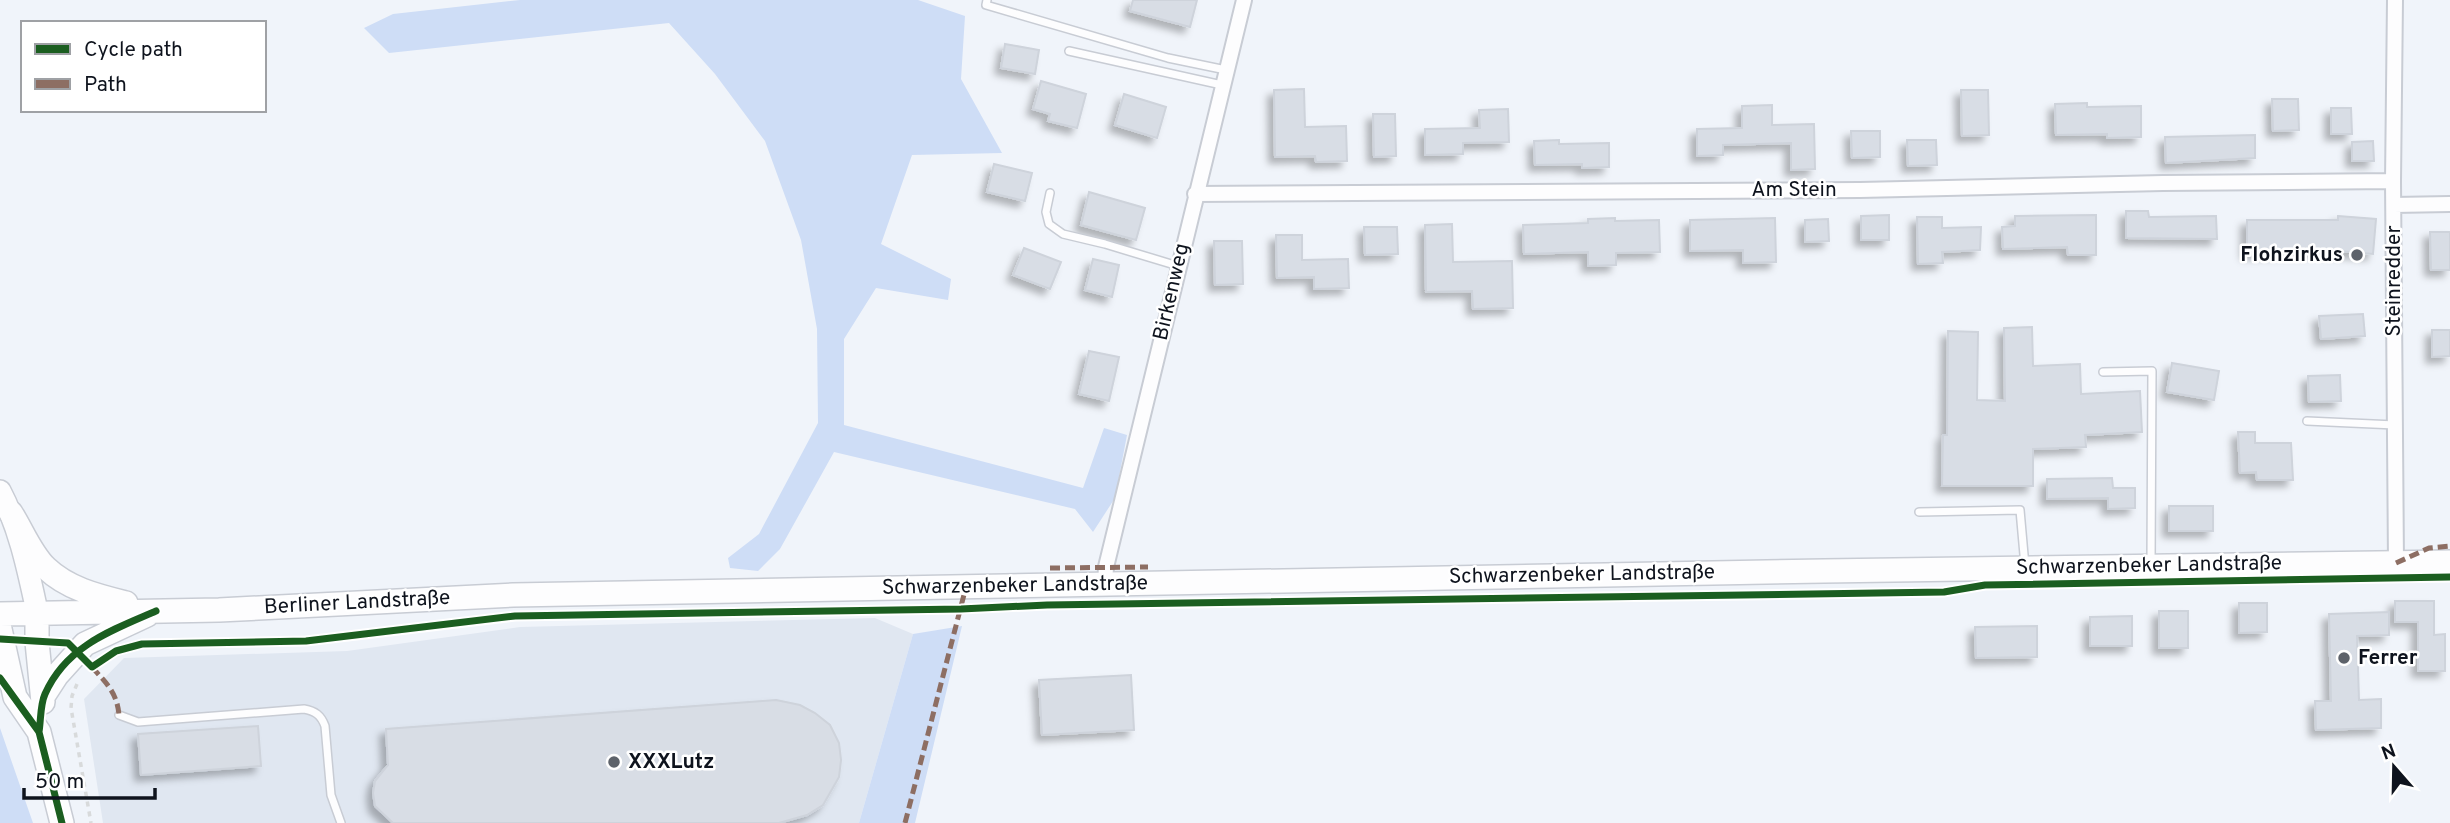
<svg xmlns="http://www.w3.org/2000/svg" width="2450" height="823" font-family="Overpass,sans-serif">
  <defs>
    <filter id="shadow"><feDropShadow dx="-6" dy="6" stdDeviation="3.5" flood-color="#0004"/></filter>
  </defs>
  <rect width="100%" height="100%" fill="#f0f4fa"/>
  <path fill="#e0e7f1" d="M875 618 913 634 859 823H103L84 699 124 658 347 651 520 627Z"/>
  <path fill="#ceddf6" d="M520 0H918L965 16 961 79 1002 153 912 155 881 244 951 279 948 300 876 288 844 339V425L1083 488 1104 428 1127 435 1115 498 1093 532 1075 509 834 452 780 549 758 571 730 568 728 558 759 534 818 423 817 329 801 240 765 141 715 74 669 23 389 53 364 28 393 14Z
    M962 626 915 823H859L913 634Z
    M0 728 33 823H0Z"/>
  <path fill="#d8dde5" stroke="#ced3db" stroke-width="2" filter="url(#shadow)" d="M1133 0H1197L1190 27 1130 11Z
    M1005 44 1039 50 1035 74 1001 68Z
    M1041 81 1086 94 1077 128 1048 121 1050 114 1033 109Z
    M1304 89 1305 127 1346 126 1347 161 1316 162 1315 156 1275 157 1274 90Z
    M1961 90H1988L1989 135 1962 136Z
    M1124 94 1166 107 1157 138 1115 125Z
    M2272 99H2298L2299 130 2273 131Z
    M2087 103V107L2141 106V137L2107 138V134L2056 135 2055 104Z
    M1772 105V125L1814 124 1815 169 1791 170V143L1723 145V155L1697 156V129L1742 128V106Z
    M2331 108H2351L2352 134H2331Z
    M1508 109 1509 142 1463 143V154L1425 155V129L1480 128 1479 110Z
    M1373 114H1395L1396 156 1374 157Z
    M1851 131H1880V157L1852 158Z
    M2255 135V158L2166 163 2165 137Z
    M1559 140V144L1609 143V167L1582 168V164L1535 165 1534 141Z
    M1907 140H1936L1937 165 1908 166Z
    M2373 141 2374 161H2352V142Z
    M994 164 1032 173 1025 201 987 192Z
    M1089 192 1145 208 1136 240 1081 225Z
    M2126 211H2148L2149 217 2216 216 2217 239 2126 238Z
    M1889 215V240H1861V216Z
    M2096 215V255H2068L2067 247 2003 249 2002 227 2015 226V216Z
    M2338 216 2376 219 2373 254 2327 250 2247 253V220H2338Z
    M1917 217H1942V228L1981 227 1980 250 1942 252 1943 263 1918 264Z
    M1615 218V221L1659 220 1660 252 1616 253V265L1588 266V252L1524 254 1523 225 1588 223V219Z
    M1775 218 1776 262 1743 263V250L1690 251V220Z
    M1828 219 1829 241 1805 242V220Z
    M1452 224 1453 262 1512 261 1513 308 1473 309 1472 291 1426 292 1425 225Z
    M1364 227H1397L1398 254 1365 255Z
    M2430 232H2450V270H2431Z
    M1276 235H1302V260L1348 259 1349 288 1314 289V277L1277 278Z
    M1214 241H1242L1243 284 1215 285Z
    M1024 248 1061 262 1050 289 1013 275Z
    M1093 259 1119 265 1112 297 1085 290Z
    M2363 314 2365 336 2321 339 2319 316Z
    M2032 327 2033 366 2080 364 2081 394 2140 391 2142 432 2085 435 2086 447 2033 449V486H1942L1943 435H1947L1948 331 1978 332 1977 400 2005 401 2004 328Z
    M2432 330H2450V356L2432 357Z
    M1089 351 1119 357 1109 401 1079 394Z
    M2172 363 2219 371 2214 400 2167 392Z
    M2340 375 2341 401 2309 402 2308 376Z
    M2238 432H2255V443H2291L2293 480H2257L2256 472 2240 473Z
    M2112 478 2113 488H2135V508L2108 509V498L2047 499V479Z
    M2169 506H2213V531H2169Z
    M2395 601H2434V635L2445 634V671H2418V622H2395Z
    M2239 603H2267V632L2239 633Z
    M2159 611H2188V648H2159Z
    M2389 612V635L2357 636 2359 700 2381 699V728L2316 730 2315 701H2331L2329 614Z
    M2132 616V646H2090V617Z
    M2037 626V657L1976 658 1975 627Z
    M1131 675 1134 730 1042 735 1039 680Z
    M776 700 800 705 815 713 830 725 839 743 841 760 839 777 823 805 807 815 779 823H393L375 806 373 793 375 781 388 765 386 729Z
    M258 726 261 766 141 775 138 734Z"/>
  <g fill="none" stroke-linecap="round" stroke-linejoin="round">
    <g stroke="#c8ccd4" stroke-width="10">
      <path id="service" d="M987 0 986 5 1168 58 1226 70
        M1069 51 1222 85
        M1050 193 1046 212 1049 224 1063 234 1105 244 1178 266
        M2103 372 2152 371 2151 564
        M2307 421 2395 425
        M1919 512 2020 510 2025 566
        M119 715 138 722 304 709C315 711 321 715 325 726L331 795 341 823"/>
    </g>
    <g stroke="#c8ccd4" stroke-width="18">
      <path id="minor" d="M2395 0 2393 181 2396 563
        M1195 194 1860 190 2163 183 2393 181
        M2394 205 2450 204
        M1105 584 1106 567 1244 0"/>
    </g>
    <g stroke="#c8ccd4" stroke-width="24">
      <path id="secondary" d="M0 491C20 529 28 570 37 611"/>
    </g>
    <g stroke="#c8ccd4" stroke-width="26">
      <path id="primary" d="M11 513C22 530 31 554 46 568 68 589 98 596 126 603
        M37 611V642L43 702
        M0 614 219 610 513 595 1824 571 2450 562
        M0 629 15 697 39 732 62 823
        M44 695 57 675 85 644 147 615"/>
    </g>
    <path stroke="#d8dadb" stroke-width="3.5" stroke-dasharray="5 5" stroke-linecap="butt" d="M77 684 72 696 71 708 91 823"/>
    <use href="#service" stroke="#fdfdfe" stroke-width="7"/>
    <use href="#minor" stroke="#fdfdfe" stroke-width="14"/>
    <use href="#secondary" stroke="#fdfdfe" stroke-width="21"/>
    <use href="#primary" stroke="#fdfdfe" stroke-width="23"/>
    <path stroke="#8d6e63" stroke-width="5" stroke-dasharray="10 5" stroke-linecap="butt" d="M2396 563 2429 548 2450 546
      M1050 568 1148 567
      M92 667C106 683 117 692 119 715
      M905 823 966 587"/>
    <g stroke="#fff" stroke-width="11">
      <path id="cycleway" d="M0 639 68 643 92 667 116 651 142 644 306 641 515 616 961 609 1047 605 1944 592 1985 585 2450 577
        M0 678 39 732 62 823
        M39 732C41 720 40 705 45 694 66 646 112 630 156 611"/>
    </g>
    <use href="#cycleway" stroke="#1b5e20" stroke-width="7"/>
  </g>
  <g fill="#5d626a" stroke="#fff" stroke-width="2.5">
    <circle cx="2357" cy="255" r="7"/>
    <circle cx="2344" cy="658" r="7"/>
    <circle cx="614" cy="762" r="7"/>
  </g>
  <g text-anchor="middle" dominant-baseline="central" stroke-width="5" stroke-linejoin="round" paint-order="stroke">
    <g font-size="21" fill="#0e131d" stroke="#fff">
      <text x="1794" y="190">Am Stein</text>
      <text transform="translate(2394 281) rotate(-90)">Steinredder</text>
      <text transform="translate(1172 292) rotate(-77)">Birkenweg</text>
      <text transform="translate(2149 566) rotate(-1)">Schwarzenbeker Landstraße</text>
      <text transform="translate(1582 575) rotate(-1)">Schwarzenbeker Landstraße</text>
      <text transform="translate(1015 586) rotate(-1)">Schwarzenbeker Landstraße</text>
      <text transform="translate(357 603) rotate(-3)">Berliner Landstraße</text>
    </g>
    <g font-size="21" font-weight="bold" fill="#0e131d" stroke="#fff" text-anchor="start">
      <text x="2343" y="255" text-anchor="end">Flohzirkus</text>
      <text x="2358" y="658">Ferrer</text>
      <text x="628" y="762">XXXLutz</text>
    </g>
  </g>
  <rect x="21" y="21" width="245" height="91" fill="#ffffff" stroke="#9fa1a5" stroke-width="2"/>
  <rect x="35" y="44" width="35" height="10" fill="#1b5e20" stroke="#9fa1a5" stroke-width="2"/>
  <text x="84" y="56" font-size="21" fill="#0e131d">Cycle path</text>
  <rect x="35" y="79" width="35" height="10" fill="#8d6e63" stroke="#9fa1a5" stroke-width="2"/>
  <text x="84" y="91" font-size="21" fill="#0e131d">Path</text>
  <g transform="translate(2394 767) rotate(340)" stroke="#ffffff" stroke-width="5" paint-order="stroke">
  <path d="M0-5L12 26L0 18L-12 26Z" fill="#0e131d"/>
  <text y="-10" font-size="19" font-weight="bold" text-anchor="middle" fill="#0e131d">N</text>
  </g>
  <path d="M24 788v10h131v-10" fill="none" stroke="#0e131d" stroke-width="3.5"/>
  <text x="35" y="788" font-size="21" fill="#0e131d" stroke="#ffffff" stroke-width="5" paint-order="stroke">50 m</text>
</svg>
